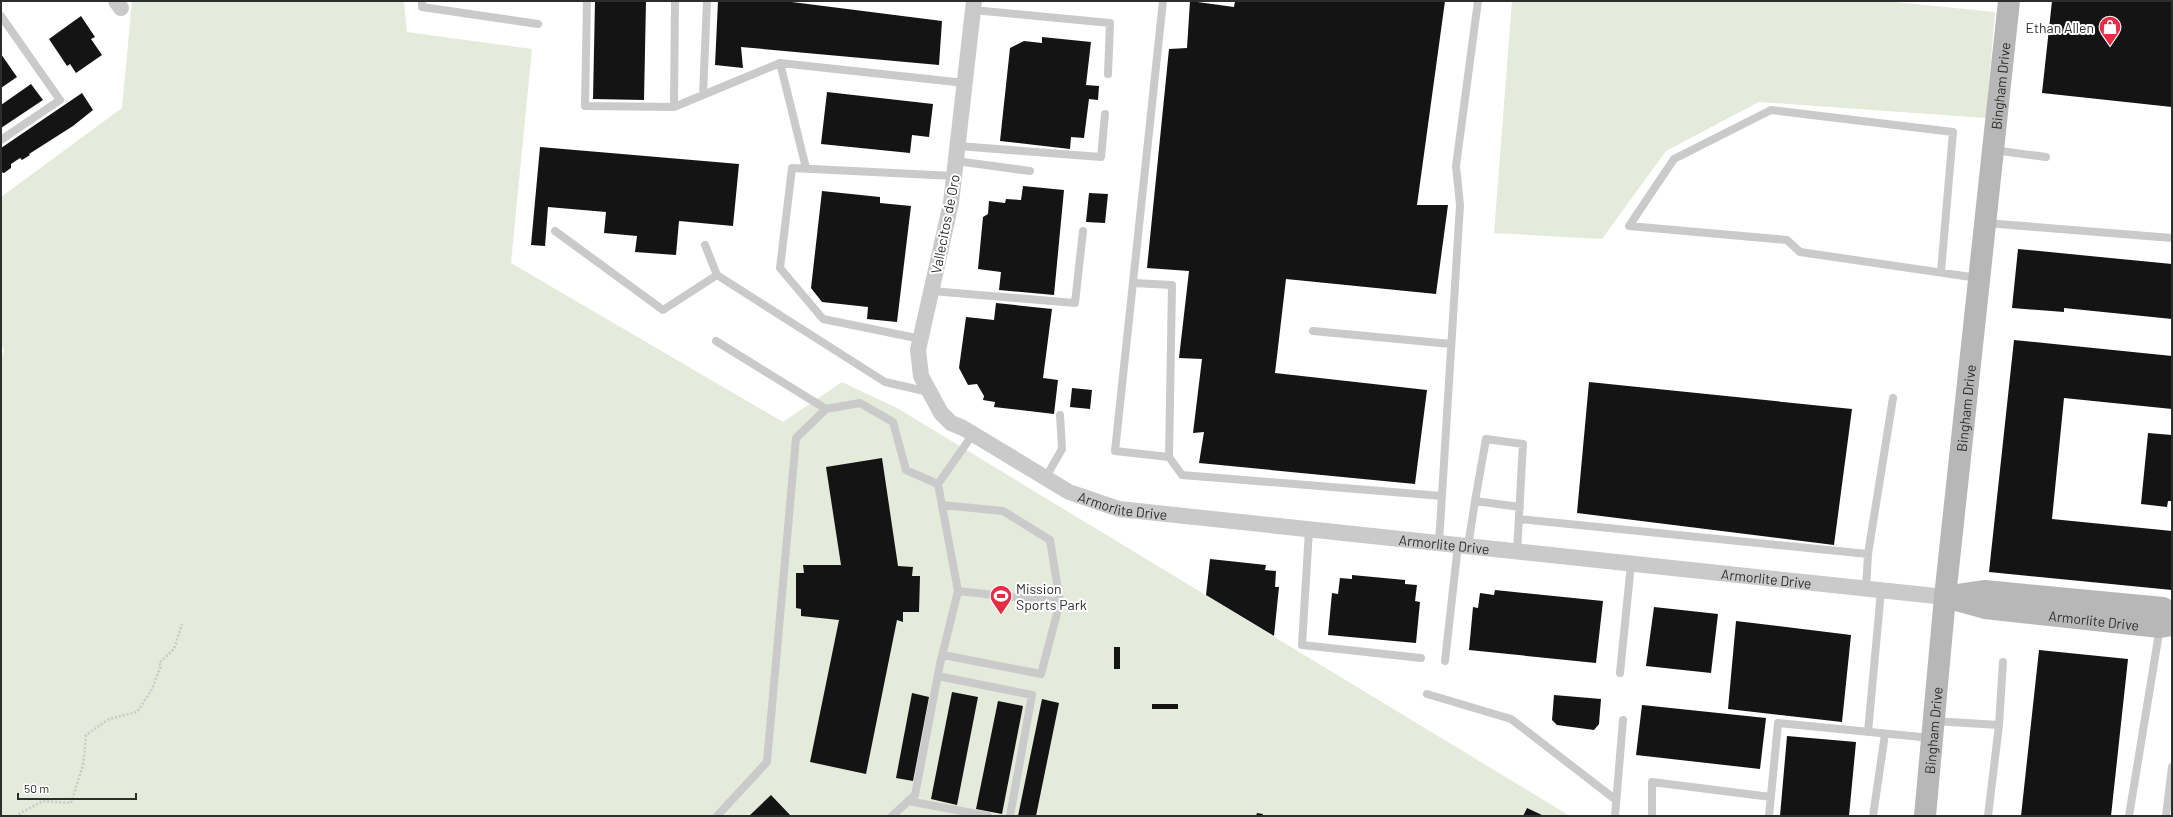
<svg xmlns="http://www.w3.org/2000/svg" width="2173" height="817" font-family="Barlow,sans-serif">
  <rect width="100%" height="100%" fill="#fff"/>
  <path fill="#e4ebda" d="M132 1H404L407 32 532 49 511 263 783 422 842 382 897 408 1570 816H1V359L4 350 1 344V197L122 108Z
    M1512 1H1884L1995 12 1986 118 1759 102 1666 151 1602 239 1494 233Z"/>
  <path fill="#141414" d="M595 1H646L644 100 593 99Z
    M718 1H784L942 21 939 65 741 47 743 68 715 65Z
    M1190 1 1234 7 1235 1H1445L1417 205H1448L1436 294 1286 279 1275 373 1427 390 1415 484 1199 463 1204 432 1193 433 1202 359 1179 358 1189 271 1147 268 1169 49 1187 48Z
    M2052 1H2172V107L2042 93Z
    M81 16 95 37 91 39 102 55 76 73 70 64 67 66 49 39Z
    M1042 37 1091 42 1086 85 1099 86 1098 100 1089 99 1084 138 1071 137 1070 149 1000 141 1010 48 1024 41 1042 43Z
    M1 54 17 77 1 88Z
    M31 84 43 100 1 128V105Z
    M827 92 933 104 929 137 912 135 910 153 821 144Z
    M82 93 93 110 73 126 29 154 30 155 22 160 20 158 11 164V168L4 173 1 172V148Z
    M540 147 739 164 733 226 679 221 676 255 635 252 637 236 604 233 606 212 548 207 545 246 531 245Z
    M1023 186 1064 190 1054 295 999 290 1001 272 978 269 983 217 988 214 989 201 1005 203 1006 199 1021 200Z
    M822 191 880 197V203L911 206 897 322 867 319 868 307 822 302 811 288Z
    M1089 193 1108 194 1105 223 1086 222Z
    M2018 249 2172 264V319L2064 308V312L2012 308Z
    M996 303 1052 309 1043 378 1058 380 1054 414 994 407 995 402 983 400 984 396 977 384 968 385 959 368 966 317 994 320Z
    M2014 340 2172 356V409L2064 398 2052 519 2172 531V590L1989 572Z
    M1589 382 1852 409 1834 545 1577 513Z
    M1072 388 1092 390 1090 409 1070 407Z
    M2148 433 2172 435V501H2168L2167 507 2141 504Z
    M882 458 898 566 913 567 912 576H920L919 612H903V622L897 620 866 774 810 762 839 620 801 616V609L796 608V573H804L803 565H841L826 467Z
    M1210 559 1266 565 1265 570 1276 571 1275 587H1279L1274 636 1206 595Z
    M1352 575 1405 580V584L1417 585 1415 601 1420 602 1416 643 1328 635 1332 593 1338 594 1340 578 1352 579Z
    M1495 590 1603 601 1596 663 1469 650 1473 607 1478 608 1480 593 1494 595Z
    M1654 607 1718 614 1711 673 1646 666Z
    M1736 621 1851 635 1842 722 1728 709Z
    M1114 647H1120V669H1114Z
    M2039 650 2128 659 2111 816H2021Z
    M952 692 978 697 957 805 931 799Z
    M912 693 929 697 913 781 896 778Z
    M1554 695 1601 699 1599 724 1594 730 1557 725 1552 720Z
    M1042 699 1059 703 1036 816H1018Z
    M998 701 1023 706 1002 814 976 809Z
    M1152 704H1178V709H1152Z
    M1642 705 1766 718 1760 769 1636 755Z
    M1787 736 1856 742 1849 816H1780Z
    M771 795 791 816H749Z
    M1527 808 1544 816H1523Z
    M1257 813 1263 814 1262 816H1256Z"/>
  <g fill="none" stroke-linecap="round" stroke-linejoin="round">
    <path stroke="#cacaca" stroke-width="2.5" stroke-dasharray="2 2" stroke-linecap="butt" d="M15 816 43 801 71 803 83 765 86 735 109 719 137 712 151 691 161 666 159 663 174 649 182 624"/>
    <path stroke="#cacaca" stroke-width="8" d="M422 1V7L538 24
      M587 1 585 106 674 107 780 63 965 83
      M973 10 1110 23 1108 74
      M1 16 60 100 1 140
      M780 63 806 168
      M703 95 707 1
      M674 107 675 1
      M958 146 1101 157 1105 114
      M1993 150 2046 157
      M956 161 1030 171
      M1986 223 2172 238
      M555 231 663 310 717 275 885 382 929 392
      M705 245 717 275
      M1941 272 1953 132 1771 110 1674 159 1629 226 1787 240 1800 252 1978 278
      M1133 283 1172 285 1169 457 1115 451 1163 1
      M932 291 1075 303 1083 231
      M1313 331 1451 344
      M921 339 823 319 780 268 792 168 954 176
      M716 341 826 409
      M1169 457 1182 475 1442 496
      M1046 477 1062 449 1060 415
      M942 505 1003 511 1050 540 1060 602 1041 674 943 655
      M1519 519 1868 554
      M1309 530 1302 645 1421 658
      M1439 543 1460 205 1456 166 1478 1
      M1468 546 1475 501
      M1517 552 1523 444 1486 439 1475 501 1520 507
      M1866 589 1868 554 1893 398
      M958 591 1060 602
      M1445 661 1458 545
      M1620 673 1631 564
      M938 676 1032 695 1010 816
      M1427 694 1511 719 1616 800
      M1934 721 1999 725 2003 662
      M1868 732 1881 591
      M908 801 988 816
      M717 816 767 762 796 438 826 409 860 403 893 422 906 470 938 484
      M892 816 915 795 940 664 958 591 938 484 973 434
      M1615 816 1623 720
      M1652 816V782L1771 797
      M1769 816 1778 723 1931 738
      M1873 816 1885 734
      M1988 816 1999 725
      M2129 816 2160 627
      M2166 816 2172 767"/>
    <g stroke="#cacaca" stroke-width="16">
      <path d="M116 1 121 8"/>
      <path id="s1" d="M974 1 951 203 918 350 921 376 941 413 951 423 963 428 1069 492 1119 509 1945 597"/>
    </g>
    <g stroke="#b7b7b7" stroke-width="22">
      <path d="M1952 596 1985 591 2163 608 2172 613"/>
      <path id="s2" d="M1945 597 1985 608 2160 627 2172 625"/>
      <path id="s3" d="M1925 816 1945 597 2009 1"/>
    </g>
  </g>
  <defs>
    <g id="shop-pin" transform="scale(1.15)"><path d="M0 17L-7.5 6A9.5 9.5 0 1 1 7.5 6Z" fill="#e62d45" stroke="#fff"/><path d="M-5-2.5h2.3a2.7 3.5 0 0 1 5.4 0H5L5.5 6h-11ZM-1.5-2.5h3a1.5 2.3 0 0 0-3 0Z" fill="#fff"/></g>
    <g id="stadium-pin" transform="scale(1.15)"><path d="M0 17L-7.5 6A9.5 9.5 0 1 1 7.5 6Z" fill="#e62d45" stroke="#fff"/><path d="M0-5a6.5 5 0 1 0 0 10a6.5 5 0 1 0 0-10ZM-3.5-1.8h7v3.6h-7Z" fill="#fff"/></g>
  </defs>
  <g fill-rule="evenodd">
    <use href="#shop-pin" x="2110" y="27"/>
    <use href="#stadium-pin" x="1001" y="596"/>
  </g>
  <g text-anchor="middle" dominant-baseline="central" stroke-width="4" stroke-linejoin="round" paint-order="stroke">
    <g font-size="14" fill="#2d2d2d" stroke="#fff" text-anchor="end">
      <text x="2094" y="27">Ethan Allen</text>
      <text x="1016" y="588" text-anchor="start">Mission<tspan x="1016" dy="16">Sports Park</tspan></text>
    </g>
    <g font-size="14" fill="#2d2d2d" stroke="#fff">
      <text stroke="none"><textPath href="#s3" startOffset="734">Bingham Drive</textPath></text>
      <text transform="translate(945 224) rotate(-79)">Vallecitos de Oro</text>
      <text stroke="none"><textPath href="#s3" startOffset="410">Bingham Drive</textPath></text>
      <text stroke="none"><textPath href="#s1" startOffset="629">Armorlite Drive</textPath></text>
      <text stroke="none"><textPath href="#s1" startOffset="953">Armorlite Drive</textPath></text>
      <text stroke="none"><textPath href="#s1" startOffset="1277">Armorlite Drive</textPath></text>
      <text stroke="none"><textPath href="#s2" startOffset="151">Armorlite Drive</textPath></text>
      <text stroke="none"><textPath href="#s3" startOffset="86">Bingham Drive</textPath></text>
    </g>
  </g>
  <rect width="2173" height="817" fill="none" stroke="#2d2d2d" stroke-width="4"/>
  <path d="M18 793v6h118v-6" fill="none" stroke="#2d2d2d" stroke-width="2"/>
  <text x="24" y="793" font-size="12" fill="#2d2d2d" stroke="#ffffff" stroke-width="3" paint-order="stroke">50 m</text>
</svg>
